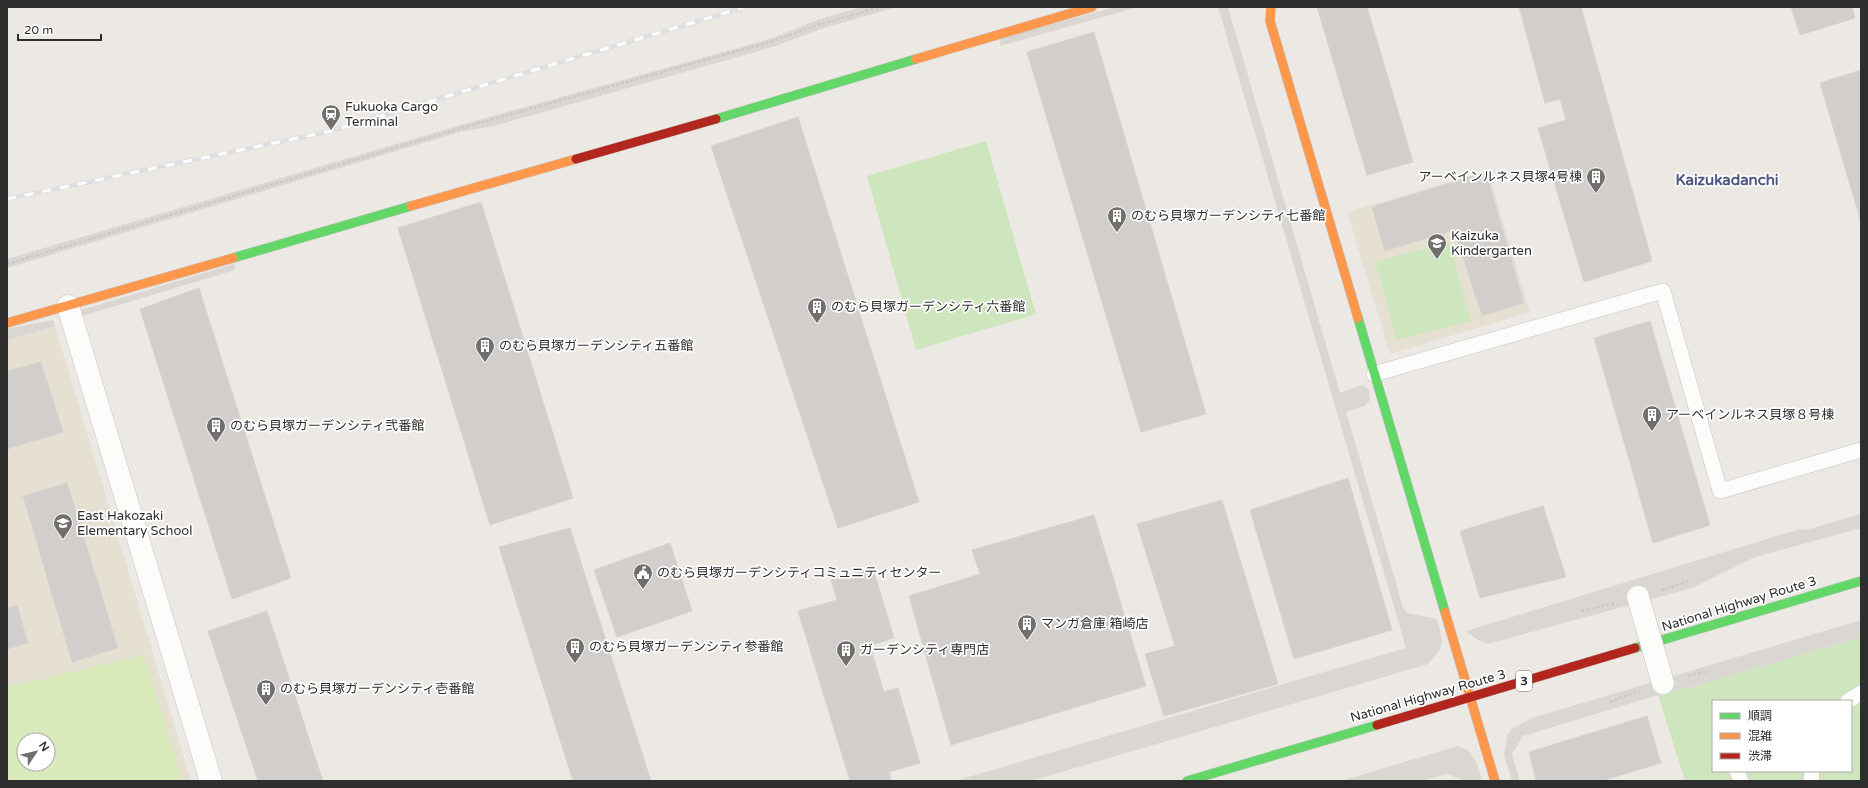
<svg xmlns="http://www.w3.org/2000/svg" width="1868" height="788" font-family="'Varela Round','Noto Sans JP',sans-serif">
  <rect width="100%" height="100%" fill="#ece8e4"/>
  <path fill="#e6e0d3" fill-rule="evenodd" d="M1488 171 1530 312 1390 354 1347 212Z
    M55 326 191 781H7V340ZM24 740H48V764H24Z"/>
  <path fill="#cee6be" fill-rule="evenodd" d="M986 141 1036 314 916 350 867 176Z
    M1449 242 1471 321 1397 340 1375 262Z
    M1861 637V781H1685L1658 695 1692 687ZM1713 701H1851V771H1713Z"/>
  <path fill="#d9eabb" fill-rule="evenodd" d="M144 655 182 781H7V687ZM24 740H48V764H24Z"/>
  <path fill="#dad6d2" d="M861 7H897L824 28 776 46 494 126 460 132 7 268V259L457 126 770 39 820 19Z
    M1116 7H1138L1000 46 1001 38Z
    M1218 7H1228L1340 393 1359 386H1364L1369 390 1370 400 1365 406 1346 412 1403 607 1407 613 1433 618 1438 621 1442 641 1440 650 1428 664 1031 781H955L1406 648Z
    M234 264 235 270 79 317 81 310Z
    M53 320 55 326 7 340V329Z
    M1861 514V528L1755 557 1692 588 1488 644 1476 639 1466 631 1800 529 1806 530Z
    M1861 620V637L1692 687 1658 695 1523 736 1512 754 1520 781H1512L1504 755 1508 734 1511 729 1532 718Z
    M1458 746 1468 750 1476 761 1482 781H1466L1447 774 1422 781H1341Z"/>
  <path fill="#d1cecb" stroke="#d7d4d0" d="M1317 7H1367L1413 162 1367 175Z
    M1519 7H1581L1652 261 1584 282 1538 128 1566 120 1560 99 1545 103Z
    M1791 7H1852L1855 18 1800 35Z
    M1094 32 1206 414 1141 432 1027 52Z
    M1861 70V222L1820 83Z
    M798 117 919 502 838 528 711 146Z
    M1486 172 1524 303 1482 316 1454 230 1385 251 1372 207Z
    M481 202 573 498 490 525 398 228Z
    M199 288 291 578 232 599 140 309Z
    M1650 321 1710 525 1653 543 1594 338Z
    M41 362 63 432 7 449V371Z
    M1348 478 1392 630 1294 659 1250 510Z
    M67 483 118 648 72 662 23 496Z
    M1222 500 1278 684 1164 716 1145 654 1175 646 1137 524Z
    M1543 506 1566 577 1480 598 1460 531Z
    M1094 515 1146 686 951 745 909 596 980 574 972 550Z
    M570 528 651 781H573L499 547Z
    M670 543 692 611 617 637 594 570Z
    M873 568 894 638 870 646 884 692 898 688 920 763 889 772 891 781H850L798 611 837 600 831 580Z
    M17 605 28 643 7 649V608Z
    M267 611 323 781H258L208 631Z
    M1647 716 1661 763 1601 781H1536L1529 752Z"/>
  <g fill="none" stroke-linecap="round" stroke-linejoin="round">
    <g stroke="#c5c4c5" stroke-width="16">
      <path id="lane" d="M1374 374 1663 291 1720 491 1861 450
        M1848 701 1861 693
        M1737 771 1741 781
        M1811 781 1812 771"/>
    </g>
    <g stroke="#c5c4c5" stroke-width="23">
      <path id="street" d="M68 306 211 781"/>
    </g>
    <g stroke="#c5c4c5" stroke-width="10">
      <path id="fast" d="M716 119 916 59
        M233 258 411 206
        M1358 318 1445 612
        M1635 648 1861 581
        M1187 781 1377 725"/>
    </g>
    <g stroke="#c5c4c5" stroke-width="10">
      <path id="slow" d="M1271 7 1270 21 1358 318
        M916 59 1092 7
        M411 206 576 159
        M7 323 233 258
        M1445 612 1495 781"/>
    </g>
    <g stroke="#c5c4c5" stroke-width="10">
      <path id="jam" d="M576 159 716 119
        M1377 725 1635 648"/>
    </g>
    <path stroke="#c9c9c8" stroke-width="2.5" stroke-dasharray="3 2" stroke-linecap="butt" d="M7 264 458 129 770 42 821 24 881 7
      M1662 590 1688 581
      M1582 611 1615 603
      M1688 676 1709 671
      M1610 702 1639 691"/>
    <use href="#lane" stroke="#fcfcfb" stroke-width="15"/>
    <use href="#street" stroke="#fcfcfb" stroke-width="22"/>
    <use href="#fast" stroke="#63d668" stroke-width="9"/>
    <use href="#slow" stroke="#ff974d" stroke-width="9"/>
    <use href="#jam" stroke="#b3261e" stroke-width="9"/>
    <g stroke="#dfdfe1" stroke-width="4.5">
      <path id="rail" d="M7 199 331 131 745 7"/>
    </g>
    <use href="#rail" stroke="#fff" stroke-width="3" stroke-dasharray="9" stroke-linecap="butt"/>
    <g stroke="#c5c4c5" stroke-width="23" stroke-linecap="butt">
      <path id="street-bridge" d="M1638 597 1663 683"/>
    </g>
    <use href="#street-bridge" stroke="#fcfcfb" stroke-width="22"/>
  </g>
  <defs>
    <g id="station-pin" transform="scale(1)"><path d="M0 17L-7.5 6A9.5 9.5 0 1 1 7.5 6Z" fill="#706f6e" stroke="#fff"/><path d="M-3-6H3Q5-6 5-4V2Q5 4 3 4L4.5 6H3L1.5 4h-3L-3 6H-4.5L-3 4Q-5 4-5 2V-4Q-5-6-3-6ZM-3.5-4v3h7v-3ZM-3.5 1v1.5H-2V1ZM2 1v1.5H3.5V1Z" fill="#fff"/></g>
    <g id="building-pin" transform="scale(1)"><path d="M0 17L-7.5 6A9.5 9.5 0 1 1 7.5 6Z" fill="#706f6e" stroke="#fff"/><path d="M-4-6H4V6H1V3H-1V6H-4ZM-2.5-4.3h1.7v1.8h-1.7ZM.8-4.3h1.7v1.8H.8ZM-2.5-1h1.7V.8h-1.7ZM.8-1h1.7V.8H.8Z" fill="#fff"/></g>
    <g id="school-pin" transform="scale(1)"><path d="M0 17L-7.5 6A9.5 9.5 0 1 1 7.5 6Z" fill="#706f6e" stroke="#fff"/><path d="M0-5L7-2L0 1L-7-2ZM-4 1L0 2.5L4 1V4Q0 6-4 4Z" fill="#fff"/></g>
    <g id="civic-pin" transform="scale(1)"><path d="M0 17L-7.5 6A9.5 9.5 0 1 1 7.5 6Z" fill="#706f6e" stroke="#fff"/><path d="M-.6-6.5H3V-4.5H.6V-3L4-1V1h2V6H-6V1h2V-1L-.6-3ZM-1.2 2.5V6h2.4V2.5Z" fill="#fff"/></g>
  </defs>
  <g fill-rule="evenodd">
    <use href="#station-pin" x="331" y="114"/>
    <use href="#building-pin" x="1596" y="177"/>
    <use href="#building-pin" x="1117" y="216"/>
    <use href="#school-pin" x="1437" y="243"/>
    <use href="#building-pin" x="817" y="307"/>
    <use href="#building-pin" x="485" y="346"/>
    <use href="#building-pin" x="1652" y="415"/>
    <use href="#building-pin" x="216" y="426"/>
    <use href="#school-pin" x="63" y="523"/>
    <use href="#civic-pin" x="643" y="573"/>
    <use href="#building-pin" x="1027" y="624"/>
    <use href="#building-pin" x="575" y="647"/>
    <use href="#building-pin" x="846" y="650"/>
    <use href="#building-pin" x="266" y="689"/>
  </g>
  <g text-anchor="middle" dominant-baseline="central" stroke-width="3.5" stroke-linejoin="round" paint-order="stroke">
    <rect fill="#fff" stroke="#6d6d6d" stroke-width="1" x="1516" y="671" width="16" height="20" rx="3"/>
    <g font-size="12" font-weight="bold" fill="#2e2e2e">
      <text x="1524" y="681">3</text>
    </g>
    <g font-size="13" fill="#2e2e2e" stroke="#fff" text-anchor="start">
      <text x="345" y="107">Fukuoka Cargo<tspan x="345" dy="15">Terminal</tspan></text>
      <text x="1582" y="177" text-anchor="end">アーベインルネス貝塚4号棟</text>
      <text x="1131" y="216">のむら貝塚ガーデンシティ七番館</text>
      <text x="1451" y="236">Kaizuka<tspan x="1451" dy="15">Kindergarten</tspan></text>
      <text x="831" y="307">のむら貝塚ガーデンシティ六番館</text>
      <text x="499" y="346">のむら貝塚ガーデンシティ五番館</text>
      <text x="1666" y="415">アーベインルネス貝塚８号棟</text>
      <text x="230" y="426">のむら貝塚ガーデンシティ弐番館</text>
      <text x="77" y="516">East Hakozaki<tspan x="77" dy="15">Elementary School</tspan></text>
      <text x="657" y="573">のむら貝塚ガーデンシティコミュニティセンター</text>
      <text x="1041" y="624">マンガ倉庫 箱崎店</text>
      <text x="589" y="647">のむら貝塚ガーデンシティ参番館</text>
      <text x="860" y="650">ガーデンシティ専門店</text>
      <text x="280" y="689">のむら貝塚ガーデンシティ壱番館</text>
    </g>
    <g font-size="13" fill="#2e2e2e" stroke="#fff">
      <text transform="translate(1739 604) rotate(-17)">National Highway Route 3</text>
      <text transform="translate(1428 696) rotate(-16)">National Highway Route 3</text>
    </g>
    <g font-size="15" font-weight="bold" fill="#4d5680" stroke="#fff">
      <text x="1727" y="180">Kaizukadanchi</text>
    </g>
  </g>
  <rect width="1868" height="788" fill="none" stroke="#2e2e2e" stroke-width="16"/>
  <rect x="1712" y="700" width="140" height="72" fill="#ffffff" stroke="#ababab"/>
  <rect x="1720" y="713" width="20" height="6" fill="#63d668" stroke="#ababab"/>
  <text x="1748" y="720" font-size="12" fill="#2e2e2e">順調</text>
  <rect x="1720" y="733" width="20" height="6" fill="#ff974d" stroke="#ababab"/>
  <text x="1748" y="740" font-size="12" fill="#2e2e2e">混雑</text>
  <rect x="1720" y="753" width="20" height="6" fill="#b3261e" stroke="#ababab"/>
  <text x="1748" y="760" font-size="12" fill="#2e2e2e">渋滞</text>
  <g transform="translate(36 752) rotate(55)"><circle r="19" fill="#ffffff" stroke="#ababab"/>
  <path d="M0-3L7 15L0 10L-7 15Z" fill="#706f6e"/>
  <text y="-6" font-size="11" font-weight="bold" text-anchor="middle" fill="#2e2e2e">N</text>
  </g>
  <path d="M18 34v6h83v-6" fill="none" stroke="#2e2e2e" stroke-width="2"/>
  <text x="24" y="34" font-size="12" fill="#2e2e2e" stroke="#ffffff" stroke-width="3" paint-order="stroke">20 m</text>
</svg>
